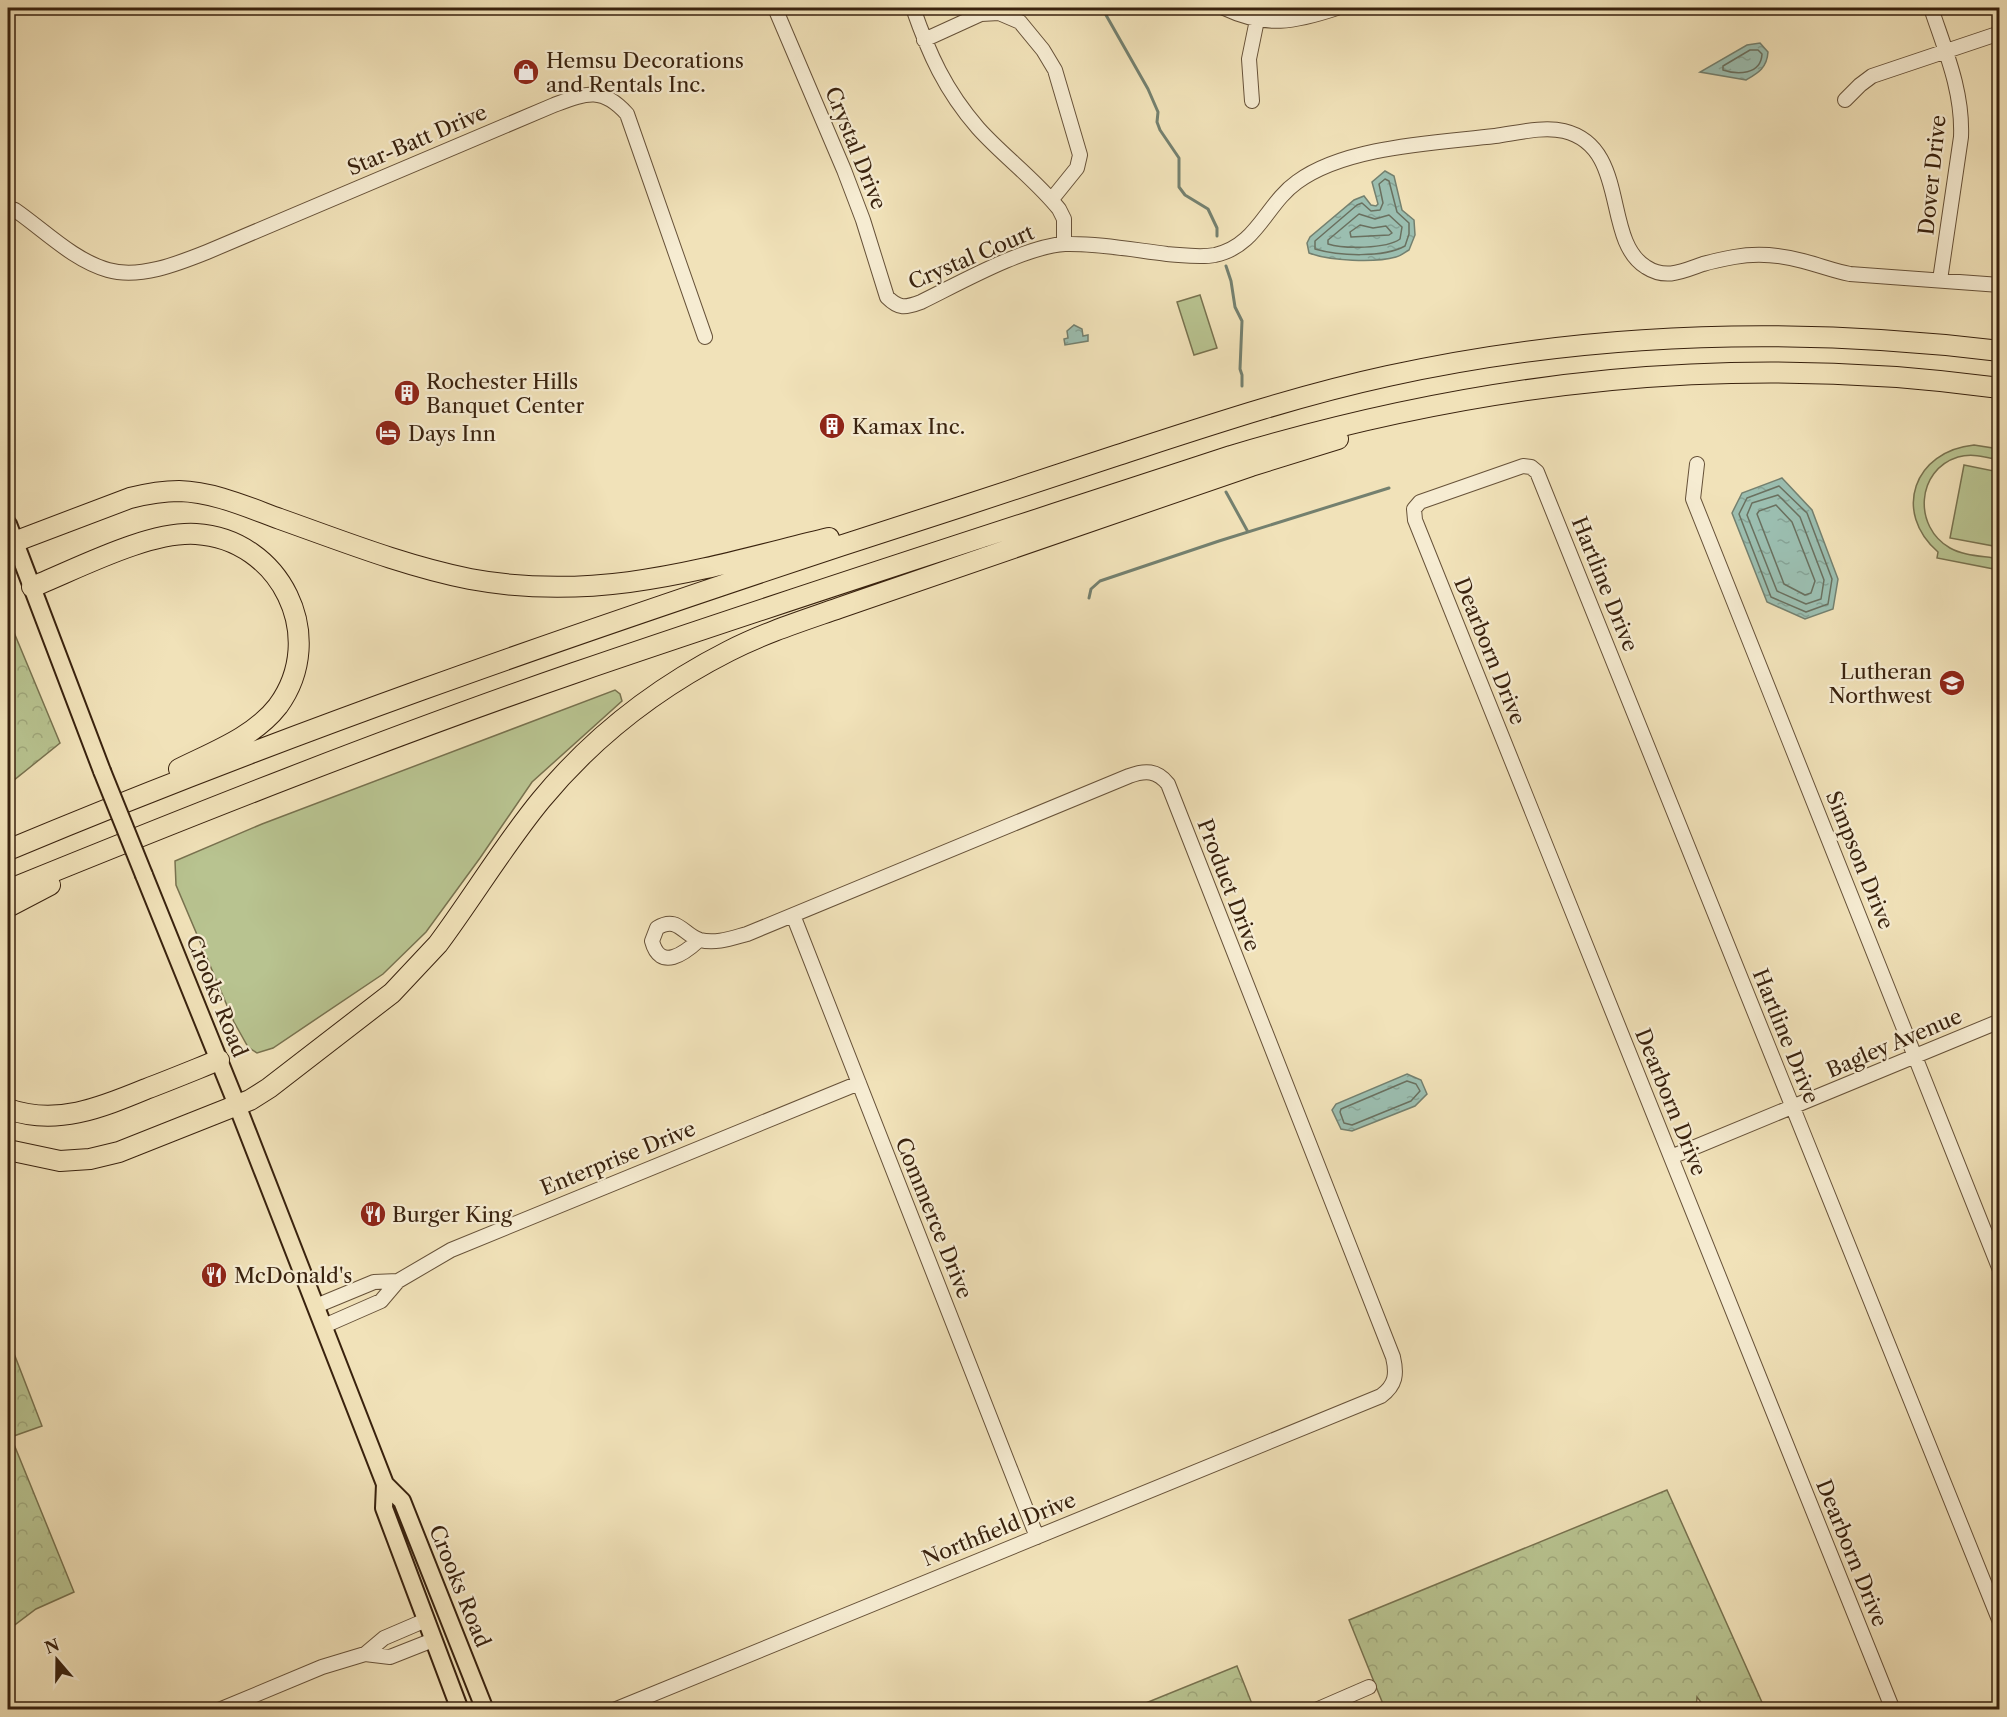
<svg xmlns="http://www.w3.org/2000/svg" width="2007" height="1717" font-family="'Libre Caslon Text',serif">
  <defs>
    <pattern id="forest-crowns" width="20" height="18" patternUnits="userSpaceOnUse" patternTransform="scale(1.5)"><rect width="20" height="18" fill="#b8c390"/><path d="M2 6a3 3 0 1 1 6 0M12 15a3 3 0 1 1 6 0" fill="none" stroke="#9fa77b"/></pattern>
    <pattern id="water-ripples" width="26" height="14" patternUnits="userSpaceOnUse" patternTransform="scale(1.5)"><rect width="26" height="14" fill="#9bbeb0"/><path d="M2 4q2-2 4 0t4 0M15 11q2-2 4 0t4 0" fill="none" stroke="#86a396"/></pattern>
  </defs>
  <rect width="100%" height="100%" fill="#f1e2b9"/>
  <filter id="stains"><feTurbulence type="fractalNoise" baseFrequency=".00333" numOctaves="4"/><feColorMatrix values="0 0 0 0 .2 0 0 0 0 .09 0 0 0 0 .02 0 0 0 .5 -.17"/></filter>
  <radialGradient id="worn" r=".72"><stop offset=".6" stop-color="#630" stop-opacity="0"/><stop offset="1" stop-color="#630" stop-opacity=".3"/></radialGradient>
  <path fill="#b8c390" stroke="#78724f" stroke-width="1.5" d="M1200 295 1217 348 1194 355 1177 302Z
    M1974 445 1999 449V460C1986 457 1972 453 1958 457 1916 470 1913 527 1950 548 1964 556 1984 556 1999 559V570L1937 558 1938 552C1892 512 1914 451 1974 445Z
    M1964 465 1999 472V547L1950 538Z
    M615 690 620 694 622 701 532 782 480 858 426 932 383 974 273 1048 257 1053 248 1047 234 1022 176 885 175 861 262 824Z"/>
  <path fill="url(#forest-crowns)" stroke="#78724f" stroke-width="1.5" d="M8 618 60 743 8 785Z
    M8 1338 42 1426 11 1437 74 1592 36 1609 8 1630Z
    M1667 1490 1765 1709H1706L1697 1697 1696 1710 1385 1709 1349 1620Z
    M1237 1666 1254 1709H1131Z"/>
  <path fill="url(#water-ripples)" stroke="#74806f" stroke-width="1.5" d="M1760 43 1768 52C1767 68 1758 73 1746 80L1700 72 1747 45Z
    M1385 171 1394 176 1402 210 1414 220 1415 235 1409 250C1405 252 1401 256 1396 257 1375 263 1330 261 1309 253L1307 243 1310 237 1354 200 1364 196 1371 205 1376 206 1378 204 1372 182Z
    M1074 325 1082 329 1083 336 1088 335V341L1065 345 1064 339 1068 338 1067 331Z
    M1782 478 1812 510 1838 579 1833 609 1805 619 1767 602 1732 513 1742 493Z
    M1407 1074 1421 1080 1427 1094 1415 1106 1352 1131 1341 1129 1332 1110 1336 1104Z"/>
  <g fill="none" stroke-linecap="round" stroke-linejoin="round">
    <path stroke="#6a705f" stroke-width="1.5" d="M1750 50H1758L1762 54C1761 75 1737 75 1723 70V66Z
      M1385 179 1389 181 1397 212 1409 223V234L1405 246C1383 258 1339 256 1315 249V241L1357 205 1362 203 1371 211 1380 210 1383 203 1379 184Z
      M1359 214 1375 219 1389 215 1402 227 1400 239C1386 249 1344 249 1328 244V240Z
      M1360 225 1373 228 1386 226 1392 233 1389 235 1351 237 1350 232Z
      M1779 486 1807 513 1832 579 1828 604 1806 612 1771 597 1739 514 1747 498Z
      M1778 495 1800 517 1824 580 1821 599 1806 604 1777 591 1747 515 1752 503Z
      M1776 505 1792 522 1815 581 1811 593 1805 595 1784 584 1757 514 1759 511Z
      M1407 1081 1416 1084 1420 1091 1411 1101 1352 1125 1344 1123 1340 1112 1341 1109Z"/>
    <path stroke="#74806f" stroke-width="3" d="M1102 8 1148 89 1158 112 1157 122 1160 130 1179 158V187L1185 195 1208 209 1217 228V236
      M1226 266 1231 281 1235 307 1242 321 1240 369 1242 375V386
      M1226 492 1248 532
      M1089 598 1091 589 1100 581 1219 541 1389 488"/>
    <g stroke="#675239" stroke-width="16">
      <path id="minor" d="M775 8 844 170 863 220 887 297C899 309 905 308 921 302 958 284 1025 246 1065 244 1098 243 1134 250 1167 254 1183 255 1199 258 1215 255 1257 246 1266 204 1297 182 1346 146 1436 143 1495 136 1517 133 1543 126 1564 131 1630 147 1602 240 1646 267 1666 280 1683 271 1703 264 1713 261 1723 259 1734 257 1757 253 1781 255 1803 261 1819 265 1834 271 1850 274L2000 285
        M913 8C929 54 945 90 978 128 1003 156 1035 179 1059 209L1064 219V244
        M1224 8C1266 28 1295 22 1337 8
        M1931 8C1945 50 1963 91 1961 137L1940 280
        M924 40 981 14 999 13 1020 22 1043 50 1055 70 1080 155 1077 168 1052 199
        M1845 100 1860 85 1872 76 2000 33
        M1252 101 1249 59 1257 20
        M8 208 15 210C44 230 73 260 108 270 139 279 177 264 207 252L554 105C586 93 602 86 627 114L705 337
        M1697 464 1693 499 2000 1270
        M793 915 1037 1537
        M1671 1157 2000 1021
        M316 1306 374 1282 398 1281
        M324 1326 381 1301 398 1281 451 1250 859 1083
        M365 1654 384 1638 426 1620
        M219 1710 322 1667 365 1654 390 1657 433 1640
        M614 1710 1381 1396C1396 1385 1397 1374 1393 1357L1168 784C1157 770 1145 770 1129 776L747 934C732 938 716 944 700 940 683 935 678 915 657 928L652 941C660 972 685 953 699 940
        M1316 1710 1369 1687
        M1893 1710 1415 520 1414 509 1420 502 1523 466 1531 467 1537 472 2000 1622"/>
    </g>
    <g stroke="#39220e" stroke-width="20">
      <path id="major" d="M8 524 102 771
        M144 875 237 1105 385 1484 384 1508 460 1710
        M385 1484 402 1501 485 1710"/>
    </g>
    <g stroke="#39220e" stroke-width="22">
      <path id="highway" d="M14 542 130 498C146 494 162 491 179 491 214 492 247 507 280 519 342 541 405 566 470 579 599 603 705 568 829 538
        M32 587C77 569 148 531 196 534 280 539 329 636 278 706 254 737 213 752 179 769
        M8 850C280 736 559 639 840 546 933 516 1025 486 1118 455 1207 426 1296 396 1388 376 1589 332 1795 326 2000 351
        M8 890C195 814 383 739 574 673 792 598 1012 528 1231 456 1486 380 1734 352 2000 388
        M8 907 50 885
        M8 1109C56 1126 100 1108 146 1089 170 1080 194 1070 219 1060
        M8 1150 60 1161 90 1159 119 1152 250 1100 269 1088 392 993 438 944C473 897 504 845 541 800 593 737 656 688 729 651 764 633 802 621 839 608L1251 466 1338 439"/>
    </g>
    <use href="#minor" stroke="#f6ecd2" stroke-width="14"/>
    <use href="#major" stroke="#f1e2b9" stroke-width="16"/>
    <use href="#highway" stroke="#f1e2b9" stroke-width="20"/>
    <g stroke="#39220e" stroke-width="20" stroke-linecap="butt">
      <path id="major-bridge" d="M102 771 144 875"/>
    </g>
    <use href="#major-bridge" stroke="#f1e2b9" stroke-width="16"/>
  </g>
  <defs>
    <g id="shop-disc" transform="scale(1.35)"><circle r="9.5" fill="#8f2418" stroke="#f6ecd2"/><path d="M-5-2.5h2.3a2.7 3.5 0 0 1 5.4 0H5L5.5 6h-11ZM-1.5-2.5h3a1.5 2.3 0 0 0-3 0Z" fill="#fff"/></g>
    <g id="building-disc" transform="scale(1.35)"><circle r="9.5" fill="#8f2418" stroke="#f6ecd2"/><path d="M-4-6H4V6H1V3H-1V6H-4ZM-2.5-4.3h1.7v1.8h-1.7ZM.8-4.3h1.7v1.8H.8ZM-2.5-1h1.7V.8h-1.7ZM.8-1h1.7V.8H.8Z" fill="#fff"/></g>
    <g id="hotel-disc" transform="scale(1.35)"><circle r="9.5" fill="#8f2418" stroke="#f6ecd2"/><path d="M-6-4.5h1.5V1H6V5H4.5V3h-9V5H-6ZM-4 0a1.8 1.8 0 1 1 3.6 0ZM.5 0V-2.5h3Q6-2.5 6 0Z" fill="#fff"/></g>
    <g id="school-disc" transform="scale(1.35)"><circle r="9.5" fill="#8f2418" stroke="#f6ecd2"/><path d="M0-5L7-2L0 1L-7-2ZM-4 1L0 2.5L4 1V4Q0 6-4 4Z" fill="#fff"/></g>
    <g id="restaurant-disc" transform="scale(1.35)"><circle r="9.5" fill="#8f2418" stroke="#f6ecd2"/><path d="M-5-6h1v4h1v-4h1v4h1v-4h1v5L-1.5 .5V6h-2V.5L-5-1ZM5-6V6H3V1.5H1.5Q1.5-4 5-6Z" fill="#fff"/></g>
  </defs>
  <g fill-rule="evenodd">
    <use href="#shop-disc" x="526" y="72"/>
    <use href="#building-disc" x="407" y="393"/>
    <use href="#building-disc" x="832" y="426"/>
    <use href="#hotel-disc" x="388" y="433"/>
    <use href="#school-disc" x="1952" y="683"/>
    <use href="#restaurant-disc" x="373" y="1214"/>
    <use href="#restaurant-disc" x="214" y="1275"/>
  </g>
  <g text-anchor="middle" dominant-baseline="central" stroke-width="4.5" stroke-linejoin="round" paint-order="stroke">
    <g font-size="21" fill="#39220e" stroke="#f6ecd2" text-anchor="start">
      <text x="546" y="60">Hemsu Decorations<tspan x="546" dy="24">and Rentals Inc.</tspan></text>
      <text x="426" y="381">Rochester Hills<tspan x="426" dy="24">Banquet Center</tspan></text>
      <text x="852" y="426">Kamax Inc.</text>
      <text x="408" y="433">Days Inn</text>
      <text x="1932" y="671" text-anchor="end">Lutheran<tspan x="1932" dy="24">Northwest</tspan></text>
      <text x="392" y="1214">Burger King</text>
      <text x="234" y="1275">McDonald's</text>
    </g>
    <g font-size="21" fill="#39220e" stroke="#f6ecd2">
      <text transform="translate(417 140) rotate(-23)">Star-Batt Drive</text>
      <text transform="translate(856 148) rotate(68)">Crystal Drive</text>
      <text transform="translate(1932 175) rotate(-84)">Dover Drive</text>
      <text transform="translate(971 257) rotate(-23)">Crystal Court</text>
      <text transform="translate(1605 584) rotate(68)">Hartline Drive</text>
      <text transform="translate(1490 651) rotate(68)">Dearborn Drive</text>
      <text transform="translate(1860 860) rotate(68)">Simpson Drive</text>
      <text transform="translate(1229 885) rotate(69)">Product Drive</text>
      <text transform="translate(217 996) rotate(68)">Crooks Road</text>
      <text transform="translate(1786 1036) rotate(68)">Hartline Drive</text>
      <text transform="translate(1894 1043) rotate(-23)">Bagley Avenue</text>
      <text transform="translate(1671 1102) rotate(68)">Dearborn Drive</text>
      <text transform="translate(618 1158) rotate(-22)">Enterprise Drive</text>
      <text transform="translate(934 1218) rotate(68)">Commerce Drive</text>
      <text transform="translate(999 1529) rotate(-22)">Northfield Drive</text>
      <text transform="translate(1852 1553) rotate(68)">Dearborn Drive</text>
      <text transform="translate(460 1586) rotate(68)">Crooks Road</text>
    </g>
  </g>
  <rect width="2007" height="1717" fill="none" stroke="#f1e2b9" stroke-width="30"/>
  <rect x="9" y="9" width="1989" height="1699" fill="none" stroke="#39220e" stroke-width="3"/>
  <rect x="15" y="15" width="1977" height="1687" fill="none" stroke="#39220e" stroke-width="1.5"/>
  <g transform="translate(57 1660) rotate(340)" stroke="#f6ecd2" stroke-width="4.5" paint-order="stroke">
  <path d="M0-4.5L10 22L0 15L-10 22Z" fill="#39220e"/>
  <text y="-9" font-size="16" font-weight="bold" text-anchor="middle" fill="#39220e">N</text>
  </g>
  <rect width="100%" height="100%" filter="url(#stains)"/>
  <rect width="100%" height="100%" fill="url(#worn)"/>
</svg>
